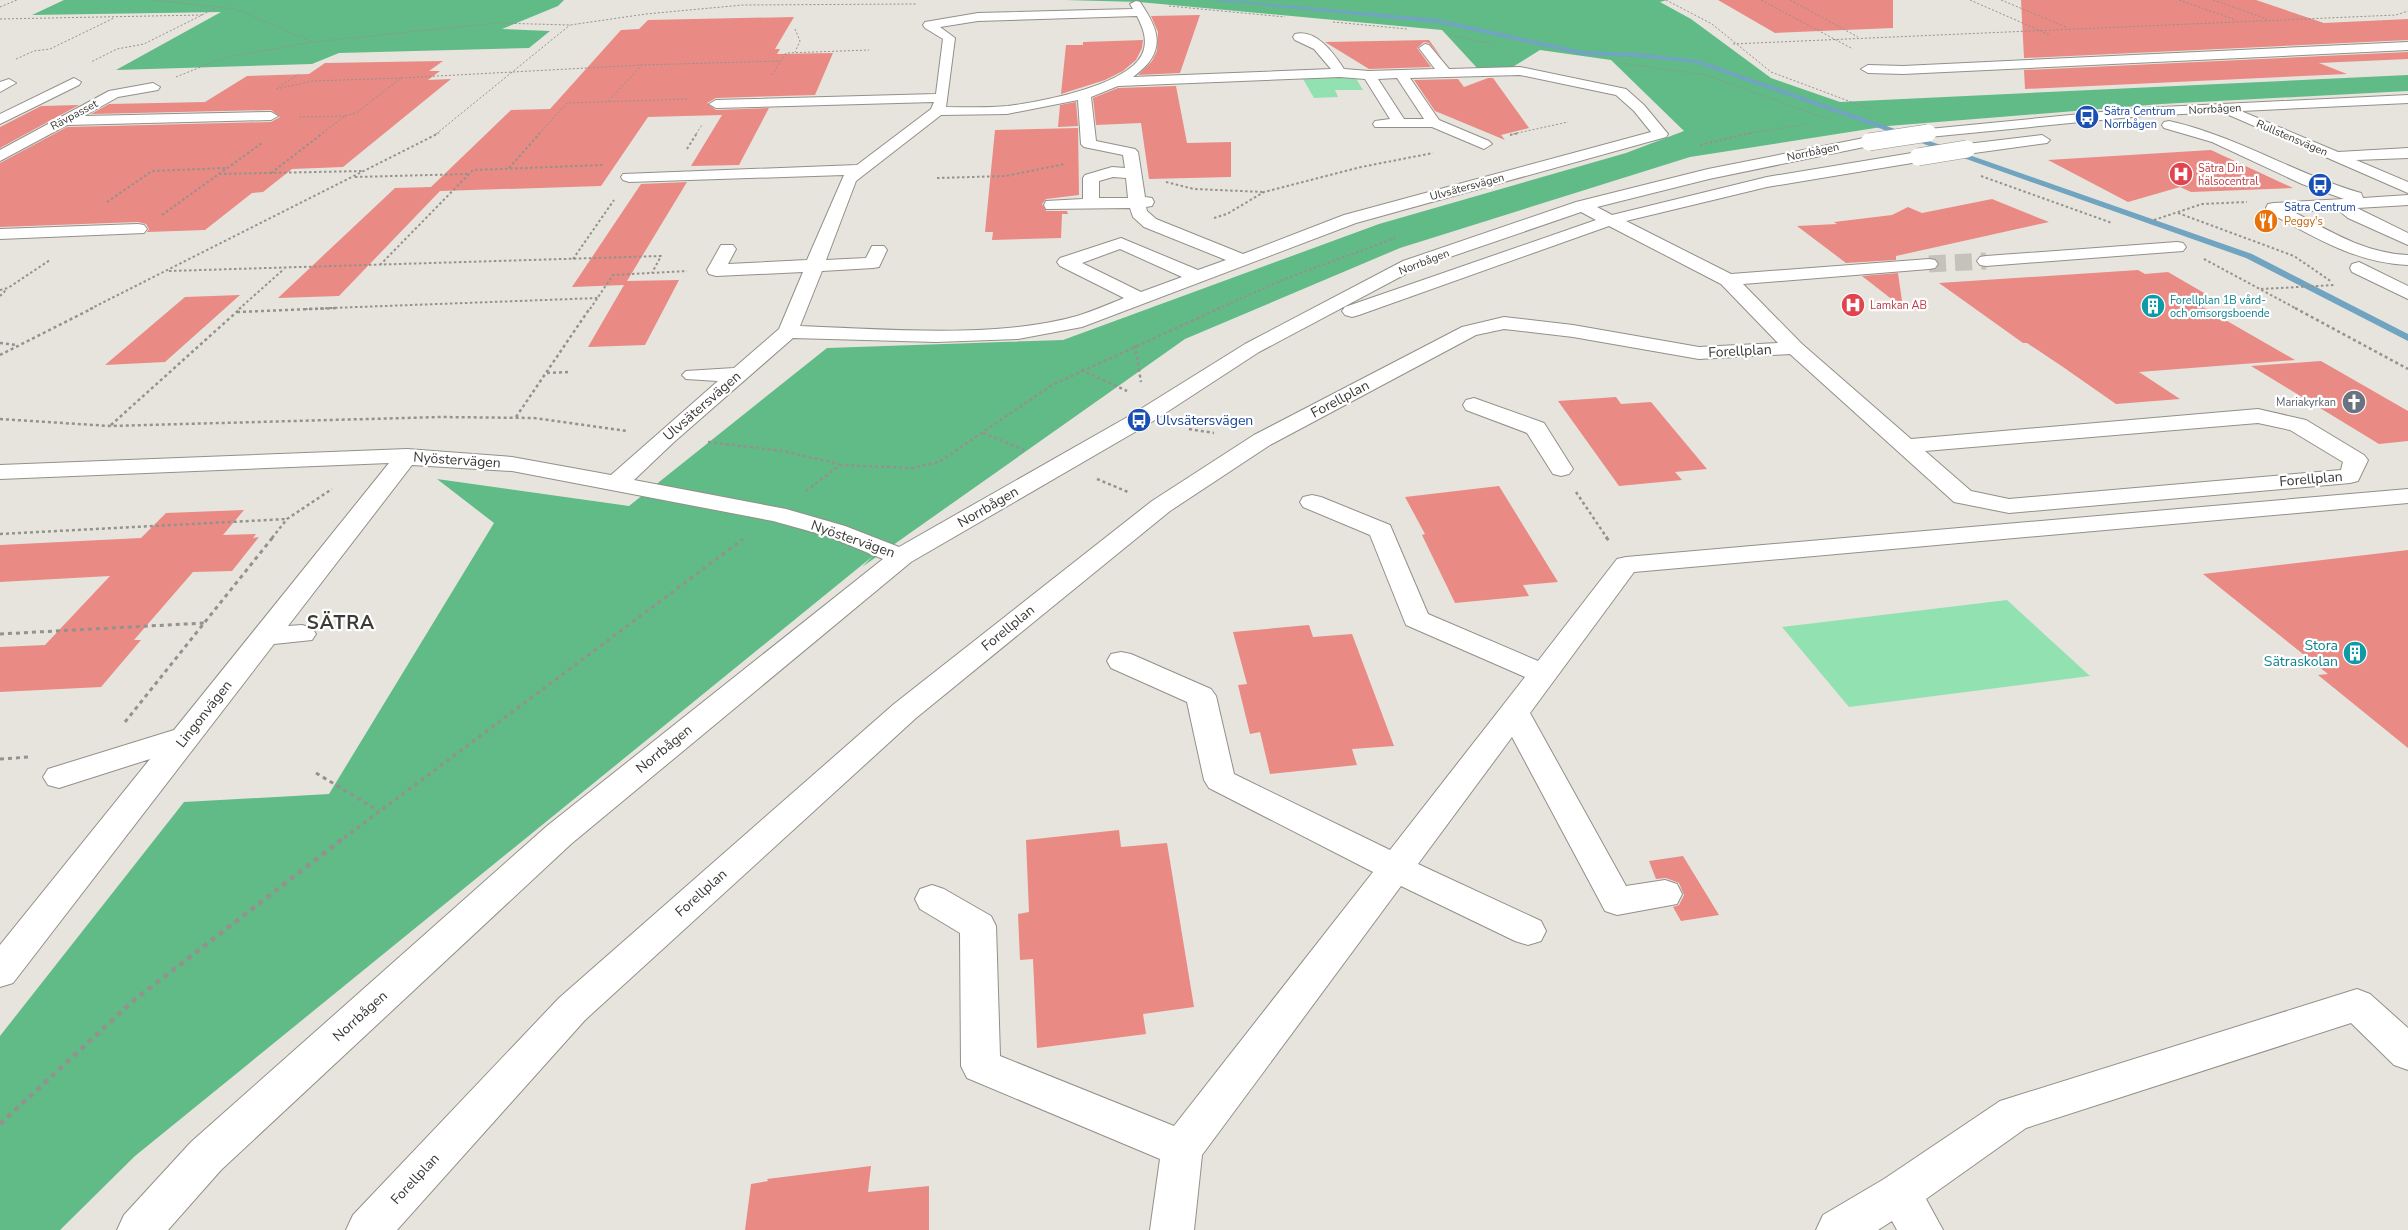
<svg xmlns="http://www.w3.org/2000/svg" width="2408" height="1230" font-family="'Nunito Sans',sans-serif">
  <rect width="100%" height="100%" fill="#e7e4dd"/>
  <path fill="#92e2b1" d="M1355 77 1363 90H1335L1338 97 1314 98 1303 79Z
    M2007 600 2090 676 1849 707 1782 627Z"/>
  <path fill="#60bb87" d="M64 0H564L558 6 502 29 550 31 529 48 339 53 312 64 116 70 221 12 32 15Z
    M1065 0H1667L1660 2 1691 19 1771 78 1840 102 2408 75V91L2161 104 1888 126 1690 157 1400 248 1185 339 862 567 873 556 135 1156 60 1230H0V1036L184 802 329 794 494 523 437 479 629 506 827 348 1063 340 1379 224 1626 153 1684 131 1611 60 1540 50 1511 68 1478 69 1442 30 1139 2Z"/>
  <g fill="none" stroke-linecap="round" stroke-linejoin="round">
    <path fill="#71a4c0" fill-rule="evenodd" d="M1209 0H1229L1438 19 1582 51 1639 53 1698 60 2252 254 2408 334V341L2246 258 1695 63 1639 57 1582 55 1438 23Z"/>
  </g>
  <path fill="#ea8a84" d="M1718 0H1893V28L1775 33Z
    M2021 0H2256L2324 23 2408 19V40L2024 58Z
    M1200 15 1180 73 1138 75 1152 61 1157 51 1158 32 1151 16Z
    M794 17 775 49H780L777 54 833 53 815 95 716 98 707 103 716 110 769 108 739 165 691 166 722 115 648 117 601 186 440 191 339 296 278 298 395 188 431 187 511 110 550 109 621 30 639 29 648 20Z
    M1143 40 1142 48 1136 60 1123 71 1105 80 1061 94 1066 45H1083V42Z
    M1429 40 1442 58 1429 43 1424 42 1417 48 1431 67 1369 69 1325 42Z
    M2408 52V59L2319 63 2347 74 2025 89 2024 70Z
    M443 61 429 71H440L428 80 451 79 343 167 292 169 263 192 252 193 205 230 147 232 149 229 146 224 138 222 0 227V163L67 127 271 122 280 117 271 110 91 114 109 104 205 102 247 76 309 74 325 63Z
    M1488 78H1493L1529 128 1501 135 1505 140 1435 111 1414 80 1458 79 1464 87Z
    M1176 86 1187 143 1231 142V177L1149 179 1141 123 1096 125 1093 98 1118 88Z
    M1076 102 1078 126 1058 127 1060 105Z
    M79 105 0 148V127L41 106Z
    M1078 128 1079 195 1046 199 1042 204 1046 211H1067L1068 214H1062L1061 238 992 240 993 232H985L995 130Z
    M2211 150 2293 188 2191 192 2180 187 2128 202 2048 160Z
    M687 182 627 281 679 280 645 345 588 347 624 285 572 287 641 184Z
    M1992 199 2049 222 1896 256V260L1846 263 1797 226 1837 224 1834 222 1892 215 1908 207 1922 213Z
    M2138 270 2145 274 2168 272 2223 304 2201 306 2295 360 2139 372 2180 399 2116 404 2063 367 2027 343H2023L1939 283Z
    M1898 273 1903 308 1862 276Z
    M240 295 165 362 105 365 185 297Z
    M2321 361 2408 411V441L2379 444 2251 366Z
    M1616 397 1621 404 1651 402 1707 469 1675 472 1682 480 1619 486 1558 401Z
    M1499 486 1558 582 1523 585 1529 596 1455 603 1422 535 1425 534 1405 497Z
    M244 510 223 535 256 534 253 538 259 537 232 571 193 572 134 640H141L101 687 0 692V647L45 645 110 576 0 582V545L141 538 166 513Z
    M2408 550V748L2318 675 2328 674 2203 574Z
    M1309 625 1313 637 1352 634 1394 746 1352 749 1357 765 1270 774 1260 732 1250 734 1238 685 1247 684 1233 632Z
    M1119 830 1121 847 1167 843 1194 1007 1143 1014 1146 1034 1037 1048 1033 959 1020 960 1018 914 1029 912 1026 840Z
    M1683 856 1719 915 1681 921 1673 907 1679 905 1684 895 1679 883 1666 878 1656 879 1649 861Z
    M871 1166 868 1192 929 1186V1230H745L751 1184 768 1181 767 1179Z"/>
  <g fill="none" stroke-linecap="round" stroke-linejoin="round">
    <path stroke="#c4c2bb" stroke-width="17" stroke-dasharray="17 9" stroke-linecap="butt" d="M1929 264 1986 261"/>
    <g stroke="#929089" stroke-width="2">
      <path id="minor" d="M1136 1 1140 2C1161 32 1166 53 1133 77L1331 69 1314 49 1295 40 1293 37 1295 34C1317 29 1334 54 1344 69L1369 71 1435 69 1419 48 1425 44 1429 45 1449 69 1520 67 1626 89 1644 105 1668 134 1666 137 1356 223 1082 327 1018 339 936 342 793 338 674 442 634 480 786 509 845 526 899 547 1131 415 1245 344 1403 261 1576 202 1708 169 1869 137 1877 142 1874 145 1709 179 1597 207 1612 215 1767 177 1918 152 1923 154 1926 157 1923 160 1918 162 1767 187 1626 221 1731 274 1929 259 1935 260 1938 264 1935 268 1929 269 1743 284 1802 344 1911 439 2258 409 2306 420 2364 455 2368 460 2358 481 2350 483 2009 513 1954 502 1790 354 1699 359 1573 337 1504 329 1476 335 1270 445 1170 511 916 718 585 1020 397 1230H346L353 1215 559 998 894 704 1152 501 1254 435 1462 327 1504 317 1573 325 1699 347 1778 343 1721 284 1609 226 1359 315 1352 317 1345 315 1342 311 1345 307 1596 220 1581 212 1415 269 1259 352 1147 425 911 562 571 844 221 1170 168 1230H117L124 1215 191 1142 547 826 883 559 827 536 773 521 512 471 412 465 288 626 302 625 312 628 316 634 312 640 274 644 13 983 0 987V945L150 759 59 788 48 785 43 777 48 769 174 730 389 463 0 479V465L407 449 512 457 611 475 718 381 686 379 682 375 686 371 734 368 779 329 803 272 716 276 709 274 707 270 721 245H733L736 249 728 264 807 260 844 175 629 182 623 180 621 177 623 174 857 165 931 109 934 102 716 108 709 104 716 100 936 94 943 39 925 28 923 25 925 22 978 13 1133 9 1130 4ZM1137 16C1142 26 1147 37 1144 49 1136 85 1039 102 1008 106 987 108 967 107 946 107L955 38 940 27 978 21ZM1520 75 1616 95 1634 111 1651 132 1344 215 1243 254 1156 219 1147 211 1146 207 1152 206 1154 202 1152 198 1145 197 1138 152 1135 149 1096 141 1091 97 1118 86 1340 77 1365 79 1390 119 1375 121 1373 124 1375 127H1432L1484 149 1492 144 1489 141 1439 120 1410 78ZM1397 78 1424 119H1404L1378 79ZM1078 100 1081 144 1084 147 1123 155 1125 168 1112 167 1085 175 1083 178V199L1046 201 1044 205 1046 209 1130 208 1133 217 1144 227 1226 260 1198 270 1121 238 1060 258 1057 262 1060 266 1124 298C1109 304 1093 311 1077 316 995 339 886 329 800 326L822 271 873 268 879 267 887 250 884 246H872L866 258 826 260 856 181 941 115 1007 114ZM1113 177 1126 178 1128 198H1099V181ZM1120 249 1182 277 1141 292 1082 263ZM2258 423 2290 430 2343 462 2341 470 2009 499 1971 491 1925 451Z
        M2408 42V50L1903 74 1868 73 1861 69 1868 65 1903 66Z
        M74 78 81 82 79 85 0 124V114Z
        M9 79 16 83 0 92V82Z
        M153 83 160 87 158 90 118 97 84 116 271 112 278 116 271 120 67 125 0 161V150L109 91Z
        M2408 95V103L2241 111 2338 152 2408 148V158L2356 160 2408 182V193L2222 112 2142 116 1929 137 1922 133 1929 129 2142 108Z
        M2169 121C2237 136 2295 174 2361 193L2363 198 2408 195V205L2357 208 2408 233V245L2348 218 2337 209 2294 212C2331 232 2365 253 2408 255V265C2355 263 2313 236 2268 212L2266 208 2268 204 2274 203 2344 199 2302 184 2212 142 2164 128 2162 125 2164 122Z
        M2042 135 2050 140 2047 143 1967 154 1959 149 1967 144Z
        M138 224 144 225 147 229 144 233 0 239V229Z
        M2177 242 2183 243 2186 247 2183 251 1986 266 1980 265 1977 261 1980 257 1986 256Z
        M2359 262 2408 286V299L2352 272 2350 268 2352 264Z
        M1474 398 1544 423 1573 469 1569 474 1561 476 1553 474 1527 433 1466 410 1463 405 1466 400Z
        M2408 489V503L1634 572 1530 713 1626 886 1665 880 1677 884 1682 894 1677 904 1617 915 1605 911 1512 737 1418 864 1541 921 1546 931 1541 941 1528 945 1515 941 1401 886 1202 1155 1194 1230H1150L1160 1159 967 1078 961 1066 960 933 920 909 915 899 920 889 932 885 944 889 991 916 996 926 1000 1056 1174 1126 1373 872 1209 788 1204 780 1187 702 1111 668 1107 661 1111 654 1121 652 1131 654 1211 689 1216 696 1234 774 1390 850 1525 677 1406 625 1370 535 1303 507 1300 502 1303 497 1312 495 1321 497 1390 525 1428 614 1538 661 1617 559 1626 557Z
        M2357 989 2370 994 2408 1028V1070L2394 1065 2351 1023 2026 1128 1926 1199 1943 1230H1897L1892 1221 1878 1230H1816L1823 1215 1884 1179 2000 1101Z"/>
    </g>
    <path stroke="#94928c" stroke-width="1" stroke-dasharray="2 2" stroke-linecap="butt" d="M155 0 236 9 312 42 497 23 570 25 646 14 743 5 916 4
      M1666 0 1712 24 1771 72 1870 109
      M1761 0 1853 49
      M1790 0 1858 37
      M1970 0 2050 35
      M2001 0 2066 27
      M2179 0 2236 20
      M2213 0 2267 19
      M1169 6 1285 17
      M0 7 17 0
      M202 15 217 7
      M0 19 202 15 144 44 117 49 91 62
      M1333 22 1407 29
      M795 29 800 41 795 52
      M1450 35 1493 44
      M1733 44 2396 15 2408 11
      M16 59 34 51 50 49 114 18
      M1620 63 1706 75 1833 121
      M772 75 786 53 869 50
      M176 77 223 58 312 42
      M401 78 642 65
      M278 87 299 74
      M276 89 313 81 401 78 356 113 345 116
      M608 101 642 65 781 61
      M299 117 345 116 321 134
      M436 134 570 25
      M539 134 567 103 688 99
      M696 134 702 125
      M1513 134 1568 122
      M1743 134 1807 124"/>
    <path stroke="#94928c" stroke-width="2" stroke-dasharray="2.5 2.5" stroke-linecap="butt" d="M1510 135 1519 133
      M1700 145 1751 133
      M687 149 697 133
      M509 168 540 133
      M271 173 323 133
      M219 174 363 171
      M1981 176 2112 223
      M355 177 468 174
      M937 178 1006 176 1065 164
      M1166 182 1194 189 1264 192
      M107 202 152 171 226 168
      M2178 213 2294 256 2332 282
      M162 215 262 143
      M1214 218 1227 214 1264 192 1361 167 1433 153
      M2154 220 2202 204 2247 202
      M573 259 614 200
      M2204 259 2297 309
      M380 265 473 170 603 165
      M169 271 661 256 652 273
      M2261 289 2335 285
      M0 290 8 288 50 260
      M0 296 7 289
      M90 309 439 133
      M239 309 284 269
      M305 309 598 298
      M590 309 613 275 687 271
      M1217 309 1285 279 1395 238"/>
    <path stroke="#94928c" stroke-width="2.5" stroke-dasharray="3 3" stroke-linecap="butt" d="M2295 308 2408 369
      M237 312 337 308
      M0 343 17 345
      M1135 345 1141 382
      M0 355 93 308
      M1081 370 1127 391
      M547 373 570 372
      M516 417 590 308
      M0 419 110 426 441 417 534 418 627 431
      M111 425 241 308
      M1189 429 1214 433
      M983 433 1024 450
      M708 442 783 451 839 464
      M1097 479 1128 492
      M806 491 840 465 912 468 939 462 1052 385 1220 308
      M1576 492 1607 538
      M0 534 287 519
      M272 538 287 519 332 489"/>
    <path stroke="#94928c" stroke-width="3" stroke-dasharray="4 4" stroke-linecap="butt" d="M1606 537 1609 541
      M0 634 204 623
      M125 722 273 537
      M0 759 29 757
      M316 773 379 811
      M344 838 743 539"/>
    <path stroke="#94928c" stroke-width="4.5" stroke-dasharray="5 5" stroke-linecap="butt" d="M0 1124 133 1001 345 837"/>
    <use href="#minor" fill="#fff" fill-rule="evenodd"/>
    <g stroke="#929089" stroke-width="14" stroke-linecap="butt">
      <path id="minor-bridge-far1" d="M1920 134 1929 133"/>
    </g>
    <g stroke="#929089" stroke-width="18" stroke-linecap="butt">
      <path id="minor-bridge" d="M1869 142 1928 133
        M1918 157 1967 149"/>
    </g>
    <use href="#minor-bridge-far1" stroke="#fff" stroke-width="13"/>
    <use href="#minor-bridge" stroke="#fff" stroke-width="17"/>
  </g>
  <defs>
    <g id="bus-disc" transform="scale(1.25)"><circle r="9.5" fill="#1a4fb4" stroke="#fff"/><path d="M-5-6H5V4H4V6H2V4H-2V6H-4V4H-5ZM-3.5-4V0h7V-4ZM-3.5 1.2v1.5H-2V1.2ZM2 1.2v1.5H3.5V1.2Z" fill="#fff"/></g>
    <g id="hospital-disc" transform="scale(1.25)"><circle r="9.5" fill="#e0444e" stroke="#fff"/><path d="M-5-5h3v3.5h4V-5h3V5h-3V1.5h-4V5h-3Z" fill="#fff"/></g>
    <g id="restaurant-disc" transform="scale(1.25)"><circle r="9.5" fill="#e8710a" stroke="#fff"/><path d="M-5-6h1v4h1v-4h1v4h1v-4h1v5L-1.5 .5V6h-2V.5L-5-1ZM5-6V6H3V1.5H1.5Q1.5-4 5-6Z" fill="#fff"/></g>
    <g id="building-disc" transform="scale(1.25)"><circle r="9.5" fill="#0f9aa8" stroke="#fff"/><path d="M-4-6H4V6H1V3H-1V6H-4ZM-2.5-4.3h1.7v1.8h-1.7ZM.8-4.3h1.7v1.8H.8ZM-2.5-1h1.7V.8h-1.7ZM.8-1h1.7V.8H.8Z" fill="#fff"/></g>
    <g id="church-disc" transform="scale(1.25)"><circle r="9.5" fill="#6b7280" stroke="#fff"/><path d="M-1.2-6h2.4v3.5h3.3v2.4h-3.3V6h-2.4V-.1h-3.3v-2.4h3.3Z" fill="#fff"/></g>
  </defs>
  <g fill-rule="evenodd">
    <use href="#bus-disc" x="2087" y="117"/>
    <use href="#hospital-disc" x="2181" y="174"/>
    <use href="#bus-disc" x="2320" y="185"/>
    <use href="#restaurant-disc" x="2266" y="221"/>
    <use href="#hospital-disc" x="1853" y="305"/>
    <use href="#building-disc" x="2153" y="306"/>
    <use href="#church-disc" x="2354" y="402"/>
    <use href="#bus-disc" x="1139" y="420"/>
    <use href="#building-disc" x="2355" y="653"/>
  </g>
  <g text-anchor="middle" dominant-baseline="central" stroke-width="4.5" stroke-linejoin="round" paint-order="stroke">
    <g font-size="11" fill="#393835" stroke="#fff">
      <text transform="translate(2215 109) rotate(-3)">Norrbågen</text>
      <text transform="translate(74 115) rotate(-28)">Rävpasset</text>
      <text transform="translate(2292 138) rotate(23)">Rullstensvägen</text>
      <text transform="translate(1813 152) rotate(-12)">Norrbågen</text>
      <text transform="translate(1467 187) rotate(-15)">Ulvsätersvägen</text>
      <text transform="translate(1424 262) rotate(-21)">Norrbågen</text>
    </g>
    <g font-size="11" fill="#164399" stroke="#fff" text-anchor="start">
      <text x="2104" y="111">Sätra Centrum<tspan x="2104" dy="13">Norrbågen</tspan></text>
      <text x="2320" y="207" text-anchor="middle">Sätra Centrum</text>
    </g>
    <g font-size="11" fill="#be3a42" stroke="#fff" text-anchor="start">
      <text x="2198" y="168">Sätra Din<tspan x="2198" dy="13">hälsocentral</tspan></text>
      <text x="1870" y="305">Lamkan AB</text>
    </g>
    <g font-size="11" fill="#c56008" stroke="#fff" text-anchor="start">
      <text x="2284" y="221">Peggy's</text>
    </g>
    <g font-size="11" fill="#0d838f" stroke="#fff" text-anchor="start">
      <text x="2170" y="300">Forellplan 1B vård-<tspan x="2170" dy="13">och omsorgsboende</tspan></text>
    </g>
    <g font-size="11" fill="#5b616d" stroke="#fff" text-anchor="end">
      <text x="2336" y="402">Mariakyrkan</text>
    </g>
    <g font-size="14" fill="#393835" stroke="#fff">
      <text transform="translate(1740 351) rotate(-3)">Forellplan</text>
      <text transform="translate(1340 399) rotate(-28)">Forellplan</text>
      <text transform="translate(702 406) rotate(-41)">Ulvsätersvägen</text>
      <text transform="translate(457 460) rotate(4)">Nyöstervägen</text>
      <text transform="translate(2311 479) rotate(-5)">Forellplan</text>
      <text transform="translate(988 507) rotate(-30)">Norrbågen</text>
      <text transform="translate(853 539) rotate(19)">Nyöstervägen</text>
      <text transform="translate(1008 628) rotate(-39)">Forellplan</text>
      <text transform="translate(204 714) rotate(-52)">Lingonvägen</text>
      <text transform="translate(664 749) rotate(-39)">Norrbågen</text>
      <text transform="translate(701 893) rotate(-42)">Forellplan</text>
      <text transform="translate(360 1016) rotate(-42)">Norrbågen</text>
      <text transform="translate(415 1179) rotate(-47)">Forellplan</text>
    </g>
    <g font-size="14" fill="#164399" stroke="#fff" text-anchor="start">
      <text x="1156" y="420">Ulvsätersvägen</text>
    </g>
    <g font-size="14" fill="#0d838f" stroke="#fff" text-anchor="end">
      <text x="2338" y="645">Stora<tspan x="2338" dy="16">Sätraskolan</tspan></text>
    </g>
    <g font-size="19" font-weight="bold" letter-spacing="1" fill="#3d3b35" stroke="#fff">
      <text x="341" y="623">SÄTRA</text>
    </g>
  </g>
</svg>
